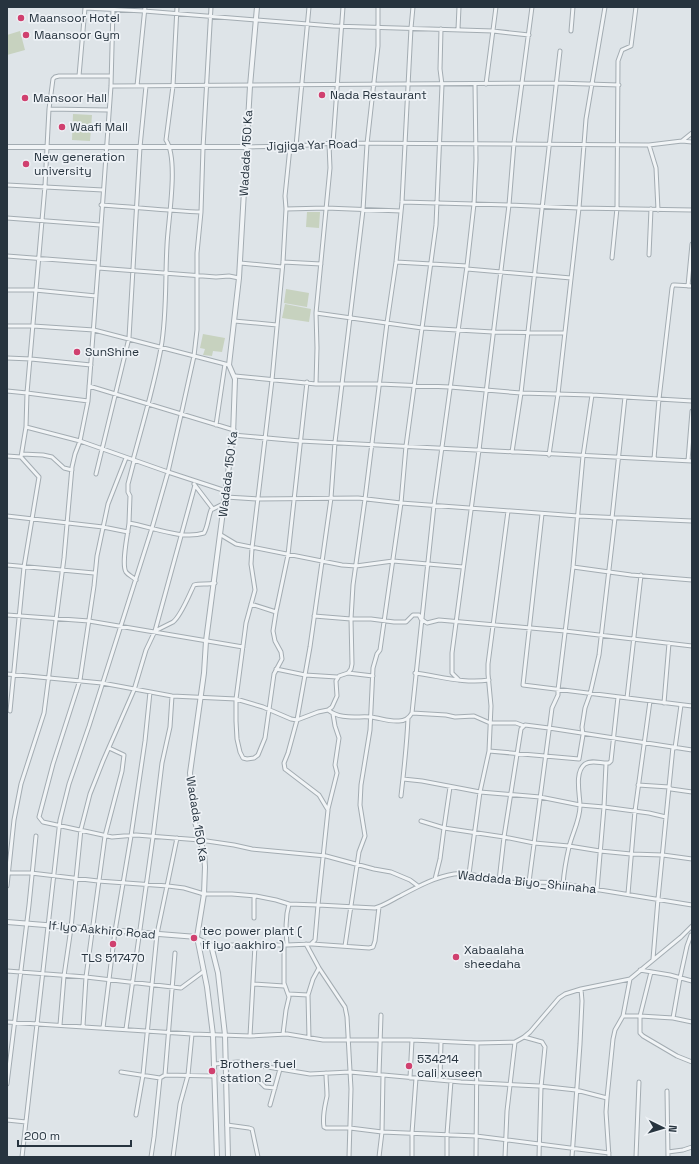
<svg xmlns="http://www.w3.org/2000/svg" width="699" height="1164" font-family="'Space Grotesk',sans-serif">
  <rect width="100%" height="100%" fill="#dee4e8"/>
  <path fill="#c7d2bf" d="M20 31 25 50 7 55V35Z
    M73 114 92 115 90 141 72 140Z
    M307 212H320L319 228 306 227Z
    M286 289 309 293 307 307 284 303Z
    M285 304 311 309 309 322 282 318Z
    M203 334 225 338 222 352 213 351 212 356 203 355 205 349 200 348Z"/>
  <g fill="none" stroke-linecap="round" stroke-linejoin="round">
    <g stroke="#a3acb2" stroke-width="5">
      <path id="minor" d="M85 8 144 11 333 26 493 31 529 35
        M458 29 459 7
        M571 31 573 7
        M79 76 85 8
        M486 84 496 7
        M111 86 557 83 619 85
        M137 86 145 7
        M49 109 108 110
        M682 141 692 142
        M333 143 343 7
        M649 145 656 168 658 210
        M296 146 309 7
        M247 147 296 146 333 143 649 145 682 141 692 133
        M290 147 285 196 286 209 283 262 272 380 252 548 251 564 255 590 246 623 236 699V721L237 739 240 752 243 758 247 759 254 758 258 755 265 738 274 674 282 659 281 652 275 641 273 631 276 612 288 555 307 382
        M7 185 103 190
        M402 202 509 205 579 208 692 210
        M101 205C135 207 168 211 201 212
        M286 209 326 208 401 211
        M7 218 100 225
        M649 255 651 209
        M7 256 98 263
        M612 258 617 208 618 61 622 50 631 46 636 7
        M283 262 321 264
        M396 262 467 266
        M240 263 282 267
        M98 268 111 86 113 8
        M467 269 571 278
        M688 286 692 244
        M7 290H35L96 296
        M316 313 422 328 493 332 564 333
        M234 321 277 325
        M7 326H33L94 330 229 365
        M7 358 31 359 91 365
        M235 376 316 384H379L450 387 521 393 592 395 692 401
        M316 384 317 348 316 313 330 168 329 144
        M89 386 234 430
        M7 391 27 393 45 186 49 109 53 79 55 77 59 76H111
        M88 401 27 393 26 427 80 441 168 472 226 491
        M216 425 225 364
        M233 435 300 441 692 461
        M512 452 521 393 560 51
        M22 454 43 455 52 457 64 468 72 470
        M549 455 558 394 579 208 586 119 605 7
        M7 456 21 457
        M126 458 108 504 97 556 94 586 80 680 53 764 39 817 43 822 112 837 136 835 200 840 234 845 252 849 326 856 374 869 391 872 410 880 418 886
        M654 459 659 399 672 288 673 285H675L692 286
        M133 460C143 423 154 386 161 348 167 315 165 279 167 245 168 220 179 160 166 140L173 86 177 7
        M688 461 692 411
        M96 474 129 338 140 147 146 86
        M194 484 213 509
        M226 497 258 499 358 498 401 503 578 516 692 521
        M542 514 523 685 692 706
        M7 516 103 527 128 532
        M612 518 625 397
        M129 523 130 496 128 492V484L134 461
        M221 535 236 544 342 565 356 566 393 561 463 567
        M7 565 94 573
        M573 567 631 575 692 580
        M136 580C133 577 128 575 126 572 121 564 128 533 129 523 152 527 182 540 204 533 208 526 208 518 211 510L225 503
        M251 604 276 612
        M7 615 89 621 243 647
        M314 616 351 619H371L394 622H406L413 615H419L421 619 427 623 439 620 565 631 692 646
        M155 631C161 628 167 625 173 622 181 616 189 595 194 585 200 583 207 585 215 583
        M276 669 305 675 337 677
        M348 673 351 669 352 664 351 619 353 585 365 499 387 323 396 262 402 202 411 28 413 7
        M415 673C439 676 464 684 489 680
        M7 674 102 683 172 696 236 699 263 707 291 719 297 720 318 712 328 710 332 707 337 696 336 681 339 676 348 673 373 676
        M459 680 452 673V653L479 450 509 205 514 143 532 7
        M627 698 641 575
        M664 703 669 643
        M328 710C341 720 356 716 371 717 380 718 390 722 399 721 405 721 409 718 412 713L434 505 467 266 474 204 476 160 475 84
        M10 711 24 567 39 477 21 457 26 427
        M412 713 446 715 455 717 474 716 490 723H516L524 726
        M673 747 669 787 671 789 692 792
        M675 748 681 705
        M489 751 579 759 583 735 582 727 585 708 590 694 599 655 615 518
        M403 779 422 781 480 792 540 797 580 805 604 807 649 813 666 817
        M638 785 669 787 658 899 653 959
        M401 796C404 770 407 744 408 718
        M328 809 337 773 335 765 339 738 335 726 333 714
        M421 821 444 828 450 787
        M7 873H31L98 881 168 886 184 888 204 894H232L256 896
        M469 874 480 792 489 751 491 706 488 674V664L508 511
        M435 879 440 859 444 828 504 837 534 843 569 846 600 851 631 854 663 855 692 859
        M499 881 504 837 521 729 525 725 549 728 692 750
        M529 882 552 708 558 695V690L573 567 583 456 592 395
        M563 884C564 872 566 860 569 847 572 834 580 820 580 806 580 795 574 772 585 764 592 759 602 764 609 763L611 761 618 697
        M7 886 14 820 21 784 44 713 64 558 72 467 75 454 80 441 88 401 98 268 216 277 229 276 239 278
        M597 890 604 807 606 764
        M628 894 635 811 650 701
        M254 918V898L256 896 276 900 289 904
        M691 935 687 946 680 978 673 1018 692 1022
        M306 944 319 968 345 1007 347 1017 351 1089 349 1157
        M312 944 369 948 373 947 375 941 379 907
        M209 945H287L311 944 315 940 318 905 375 908C385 905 392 900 400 896 417 887 435 877 454 874 472 871 490 881 508 882 524 884 540 881 557 883L692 905
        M287 945C286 931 285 918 289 904L318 905 328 810 319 795 285 769 284 763 288 753 297 720 310 647 331 498 335 442 363 210 367 144 378 46V7
        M345 946 359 852 365 836 360 805 361 785 370 730 373 668 377 654 380 650 401 503 406 446 436 225 442 85 440 69 441 29
        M640 970 670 975 692 981
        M7 971 86 977 181 988 204 971
        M651 972 640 1016 673 1018
        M253 984 284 986
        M289 994 308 995
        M623 1016 630 979
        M7 1022 192 1034 250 1036 287 1034 323 1040H412L477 1043 515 1042 524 1037 530 1032 559 998 565 994 581 989 630 979 681 937 692 926
        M60 1025 64 976 71 928 81 829 90 794 103 761 134 690 146 650 155 631 195 485
        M83 1026 86 977 105 836 122 771 124 755 109 748
        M103 1028 115 931 131 836 145 741 150 692
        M126 1029 153 837 162 763 170 727 172 696
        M283 1034 286 1010 289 997 284 983V945
        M250 1036 255 945
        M524 1037 542 1042 545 1047 541 1087 539 1157
        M309 1038 308 995 313 979 319 968
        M214 1064 238 1062 310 1074 350 1072 461 1082 539 1086 576 1090 607 1098 606 1112 609 1157
        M121 1072 160 1078
        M326 1073C326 1081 327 1088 327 1096 325 1106 322 1116 324 1127L326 1128H350L382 1132 476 1136 609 1153
        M165 1075 215 1076
        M379 1075 381 1015
        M256 1078 265 1087 275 1088
        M410 1078 412 1040
        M440 1080 441 1042
        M7 1084 29 905 36 836
        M667 1091 668 1157
        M607 1098 613 1039 615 1030 623 1016H640V1033L643 1036 677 1056 692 1062
        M270 1105 280 1069
        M136 1115 143 1075 157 934 177 838
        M7 1120 26 1122
        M227 1125 249 1128 252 1129 258 1157
        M668 1152 683 1150 692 1147
        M22 1157 60 820 69 784 89 726 152 528 168 472 181 415 194 356 197 330V253L201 212 203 148 211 7
        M151 1157 154 1137 160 1078 165 1075 175 953
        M173 1157 180 1104 188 1075 192 1034
        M379 1157 382 1132 383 1075
        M412 1157V1133L416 1078
        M447 1157V1134L451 1081
        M476 1157 477 1043
        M505 1157 507 1111 515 1042
        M572 1157 580 1044 582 1001 581 989
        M636 1157 639 1082"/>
    </g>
    <g stroke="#a3acb2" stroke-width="6">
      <path id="tertiary" d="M7 147H247
        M7 922 197 937
        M198 939 209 945 212 949 218 973 225 1035 228 1157
        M217 1157 213 1035 207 987 197 937 204 894 205 867 204 853 195 822 190 773 204 673 206 641 233 435 235 379 229 365 239 278 250 86 257 7"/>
    </g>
    <use href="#minor" stroke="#f1f4f6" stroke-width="3"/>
    <use href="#tertiary" stroke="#f1f4f6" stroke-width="4"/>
  </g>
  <g fill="#d0406f" stroke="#eef2f6" stroke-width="1.5">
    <circle cx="21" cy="18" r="4"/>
    <circle cx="26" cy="35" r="4"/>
    <circle cx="322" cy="95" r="4"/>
    <circle cx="25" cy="98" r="4"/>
    <circle cx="62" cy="127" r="4"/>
    <circle cx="26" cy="164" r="4"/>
    <circle cx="77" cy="352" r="4"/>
    <circle cx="194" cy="938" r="4"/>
    <circle cx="113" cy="944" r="4"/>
    <circle cx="456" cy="957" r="4"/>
    <circle cx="409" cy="1066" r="4"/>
    <circle cx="212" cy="1071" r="4"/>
  </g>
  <g text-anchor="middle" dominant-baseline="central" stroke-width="3.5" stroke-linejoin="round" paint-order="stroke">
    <g font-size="12" fill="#27343f" stroke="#eef2f6" text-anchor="start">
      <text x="29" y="18">Maansoor Hotel</text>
      <text x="34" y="35">Maansoor Gym</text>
      <text x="330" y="95">Nada Restaurant</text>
      <text x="33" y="98">Mansoor Hall</text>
      <text x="70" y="127">Waafi Mall</text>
      <text x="34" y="157">New generation<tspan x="34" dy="14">university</tspan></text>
      <text x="85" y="352">SunShine</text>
      <text x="202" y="931">tec power plant (<tspan x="202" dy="14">if iyo aakhiro )</tspan></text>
      <text x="464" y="950">Xabaalaha<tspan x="464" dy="14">sheedaha</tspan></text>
      <text x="113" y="958" text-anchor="middle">TLS 517470</text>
      <text x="417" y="1059">534214<tspan x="417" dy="14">cali xuseen</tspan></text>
      <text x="220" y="1064">Brothers fuel<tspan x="220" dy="14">station 2</tspan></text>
    </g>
    <g font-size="12" fill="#27343f" stroke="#eef2f6">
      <text transform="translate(312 145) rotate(-2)">Jigjiga Yar Road</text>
      <text transform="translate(246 153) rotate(-87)">Wadada 150 Ka</text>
      <text transform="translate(228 474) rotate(-83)">Wadada 150 Ka</text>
      <text transform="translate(197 819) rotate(81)">Wadada 150 Ka</text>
      <text transform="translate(527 882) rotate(6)">Waddada Biyo_Shiinaha</text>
      <text transform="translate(102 930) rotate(5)">If Iyo Aakhiro Road</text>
    </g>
  </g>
  <rect width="699" height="1164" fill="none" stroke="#27343f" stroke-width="16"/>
  <g transform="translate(663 1128) rotate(95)" stroke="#eef2f6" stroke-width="3" paint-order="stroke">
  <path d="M0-3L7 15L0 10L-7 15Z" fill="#27343f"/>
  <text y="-6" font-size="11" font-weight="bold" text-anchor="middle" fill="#27343f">N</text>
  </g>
  <path d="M18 1140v6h113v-6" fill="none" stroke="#27343f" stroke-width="2"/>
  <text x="24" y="1140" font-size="12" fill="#27343f" stroke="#eef2f6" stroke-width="3" paint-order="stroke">200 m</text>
</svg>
